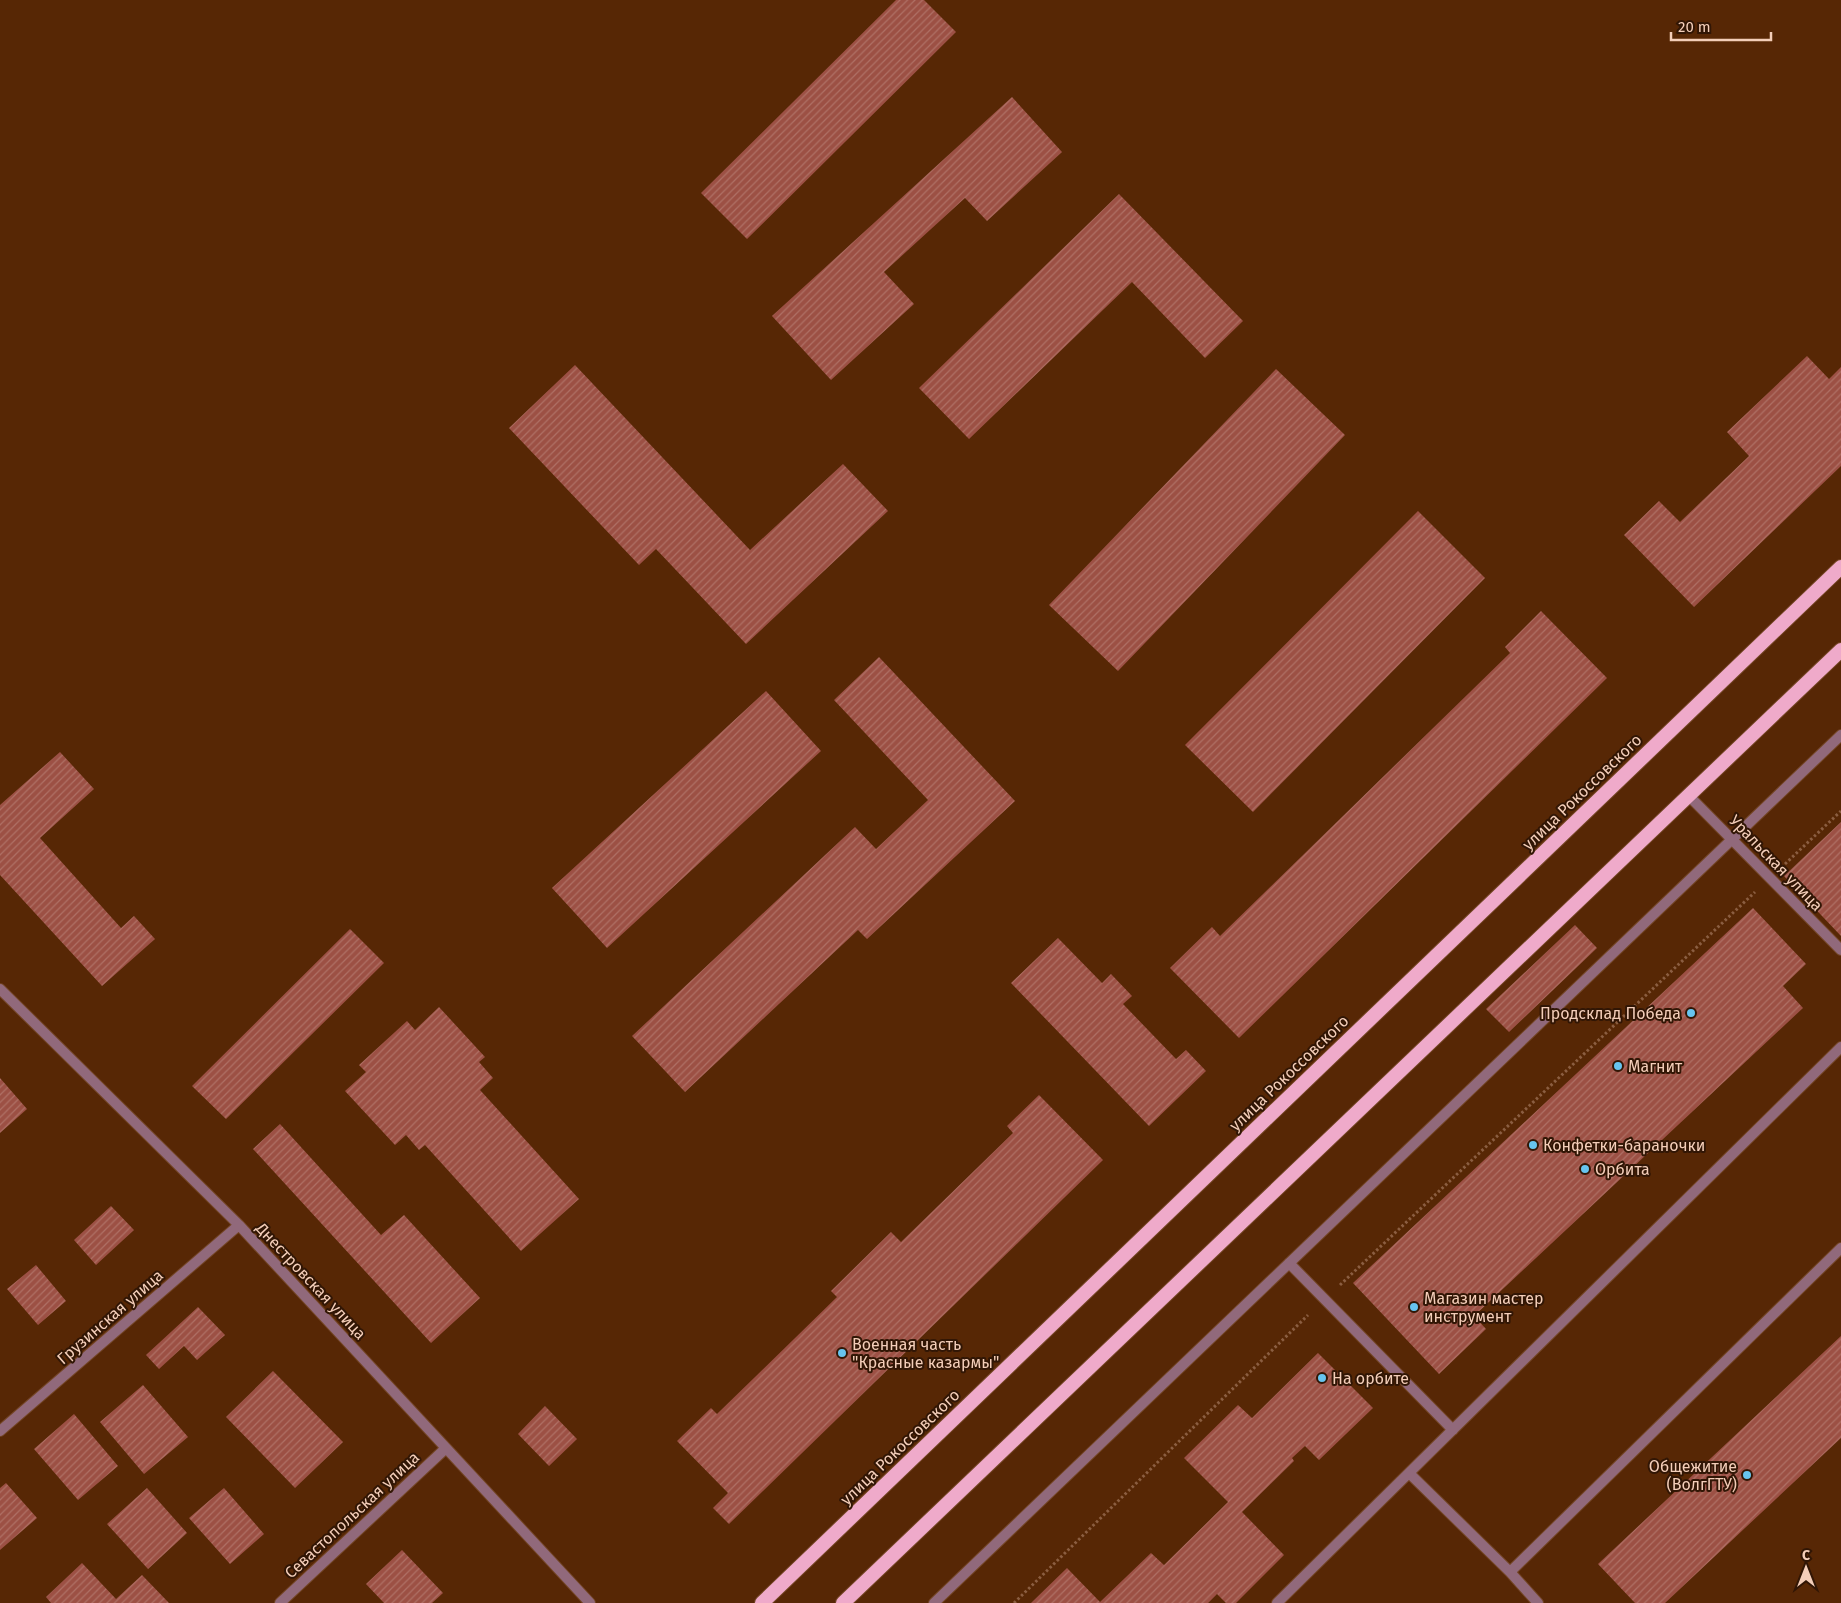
<svg xmlns="http://www.w3.org/2000/svg" width="1841" height="1603" font-family="'Fira Sans',sans-serif">
  <defs>
    <pattern id="building-hatch" width="6" height="6" patternUnits="userSpaceOnUse" patternTransform="scale(1.25)"><rect width="6" height="6" fill="#9c5044"/><path d="M-1 1l2-2M0 6l6-6M5 7l2-2" fill="none" stroke="#af7065"/></pattern>
  </defs>
  <rect width="100%" height="100%" fill="#572705"/>
  <path fill="url(#building-hatch)" d="M896 0H924L956 32 747 239 701 193Z
    M1012 97 1062 152 987 221 965 198 884 272 914 304 831 380 772 316Z
    M1119 194 1243 321 1205 358 1132 282 969 439 919 388Z
    M1807 356 1829 379 1841 367V466L1694 607 1624 535 1659 501 1680 522 1749 456 1727 432Z
    M575 365 750 550 843 464 888 511 746 644 656 549 639 565 509 428Z
    M1276 369 1345 435 1118 671 1049 605Z
    M1418 511 1485 578 1253 812 1185 745Z
    M1541 611 1607 678 1239 1038 1170 968 1212 927 1220 936 1510 653 1505 647Z
    M879 657 1015 801 867 939 858 930 685 1092 632 1036 855 827 876 849 928 800 834 700Z
    M766 691 821 751 607 948 552 888Z
    M60 752 94 789 40 838 121 928 134 916 155 939 102 986 0 875V805Z
    M1841 822V936L1784 876Z
    M1753 908 1806 964 1783 986 1803 1008 1474 1316 1486 1329 1439 1374 1353 1283Z
    M1575 925 1597 948 1509 1032 1486 1009Z
    M350 929 384 963 226 1119 192 1086Z
    M1058 938 1102 983 1111 974 1132 996 1123 1004 1176 1059 1186 1050 1206 1071 1149 1126 1011 983Z
    M439 1007 485 1057 479 1062 493 1078 480 1090 579 1199 521 1251 425 1145 419 1150 406 1135 395 1145 345 1091 366 1072 359 1065 407 1021 415 1030Z
    M0 1078 27 1109 0 1133Z
    M1039 1095 1103 1160 729 1524 713 1508 728 1493 677 1441 711 1408 717 1414 837 1297 831 1291 891 1232 901 1242 1013 1133 1007 1126Z
    M280 1124 381 1235 404 1215 480 1298 431 1343 253 1149Z
    M111 1206 134 1230 96 1265 74 1240Z
    M36 1265 66 1301 38 1325 7 1289Z
    M198 1307 225 1335 197 1360 184 1346 159 1369 146 1355Z
    M1841 1336V1438L1665 1603H1635L1598 1564Z
    M1318 1353 1373 1408 1319 1460 1305 1446 1292 1458 1294 1461 1242 1512 1284 1555 1236 1603H1226L1217 1594 1208 1603H1031L1067 1568 1100 1602 1151 1553 1164 1565 1228 1502 1184 1458 1238 1405 1252 1418Z
    M273 1371 343 1442 295 1488 226 1417Z
    M143 1385 188 1437 144 1474 100 1422Z
    M545 1406 577 1439 549 1466 518 1434Z
    M74 1414 118 1466 78 1500 34 1449Z
    M6 1483 37 1518 0 1550V1488Z
    M147 1488 187 1533 148 1569 107 1524Z
    M224 1488 264 1534 230 1564 189 1518Z
    M402 1550 443 1593 432 1603H384L366 1584Z
    M82 1563 116 1599 142 1575 169 1603H51L46 1597Z"/>
  <g fill="none" stroke-linecap="round" stroke-linejoin="round">
    <g stroke="#734525" stroke-width="12">
      <path id="service" d="M1689 796 1841 950
        M1289 1263 1453 1430
        M1409 1473 1510 1572 1538 1603
        M1510 1572 1841 1248
        M934 1603 1841 735
        M1277 1603 1841 1047"/>
    </g>
    <g stroke="#734525" stroke-width="12">
      <path id="minor" d="M0 989 239 1225 590 1603
        M0 1431 239 1225
        M280 1603 445 1449"/>
    </g>
    <g stroke="#734525" stroke-width="16">
      <path id="trunk" d="M762 1603 1841 567
        M843 1603 1841 650"/>
    </g>
    <path stroke="#8b5e41" stroke-width="3" stroke-dasharray="2.5 2.5" stroke-linecap="butt" d="M1785 864 1841 811
      M1340 1285 1755 892
      M1014 1603 1308 1315"/>
    <use href="#service" stroke="#91697b" stroke-width="10"/>
    <use href="#minor" stroke="#91697b" stroke-width="10"/>
    <use href="#trunk" stroke="#efaaca" stroke-width="14"/>
  </g>
  <g fill="#67c4ef" stroke="#311605" stroke-width="2">
    <circle cx="1691" cy="1013" r="5"/>
    <circle cx="1618" cy="1066" r="5"/>
    <circle cx="1533" cy="1145" r="5"/>
    <circle cx="1585" cy="1169" r="5"/>
    <circle cx="1414" cy="1307" r="5"/>
    <circle cx="842" cy="1353" r="5"/>
    <circle cx="1322" cy="1378" r="5"/>
    <circle cx="1747" cy="1475" r="5"/>
  </g>
  <g text-anchor="middle" dominant-baseline="central" stroke-width="4" stroke-linejoin="round" paint-order="stroke">
    <g font-size="16" fill="#f4ceb9" stroke="#311605">
      <text transform="translate(1582 792) rotate(-44)">улица Рокоссовского</text>
      <text transform="translate(1776 863) rotate(46)">Уральская улица</text>
      <text transform="translate(1289 1073) rotate(-44)">улица Рокоссовского</text>
      <text transform="translate(311 1281) rotate(47)">Днестровская улица</text>
      <text transform="translate(110 1317) rotate(-41)">Грузинская улица</text>
      <text transform="translate(900 1447) rotate(-44)">улица Рокоссовского</text>
      <text transform="translate(352 1515) rotate(-43)">Севастопольская улица</text>
    </g>
    <g font-size="16" fill="#f4ceb9" stroke="#311605" text-anchor="start">
      <text x="1681" y="1013" text-anchor="end">Продсклад Победа</text>
      <text x="1628" y="1066">Магнит</text>
      <text x="1543" y="1145">Конфетки-бараночки</text>
      <text x="1595" y="1169">Орбита</text>
      <text x="1424" y="1298">Магазин мастер<tspan x="1424" dy="18">инструмент</tspan></text>
      <text x="852" y="1344">Военная часть<tspan x="852" dy="18">"Красные казармы"</tspan></text>
      <text x="1332" y="1378">На орбите</text>
      <text x="1737" y="1466" text-anchor="end">Общежитие<tspan x="1737" dy="18">(ВолгГТУ)</tspan></text>
    </g>
  </g>
  <g transform="translate(1806 1568)" stroke="#311605" stroke-width="4" paint-order="stroke">
  <path d="M0-4L9 19L0 12L-9 19Z" fill="#f4ceb9"/>
  <text y="-8" font-size="14" font-weight="bold" text-anchor="middle" fill="#f4ceb9">С</text>
  </g>
  <path d="M1671 32v8h100v-8" fill="none" stroke="#f4ceb9" stroke-width="2.5"/>
  <text x="1678" y="32" font-size="15" fill="#f4ceb9" stroke="#311605" stroke-width="4" paint-order="stroke">20 m</text>
</svg>
